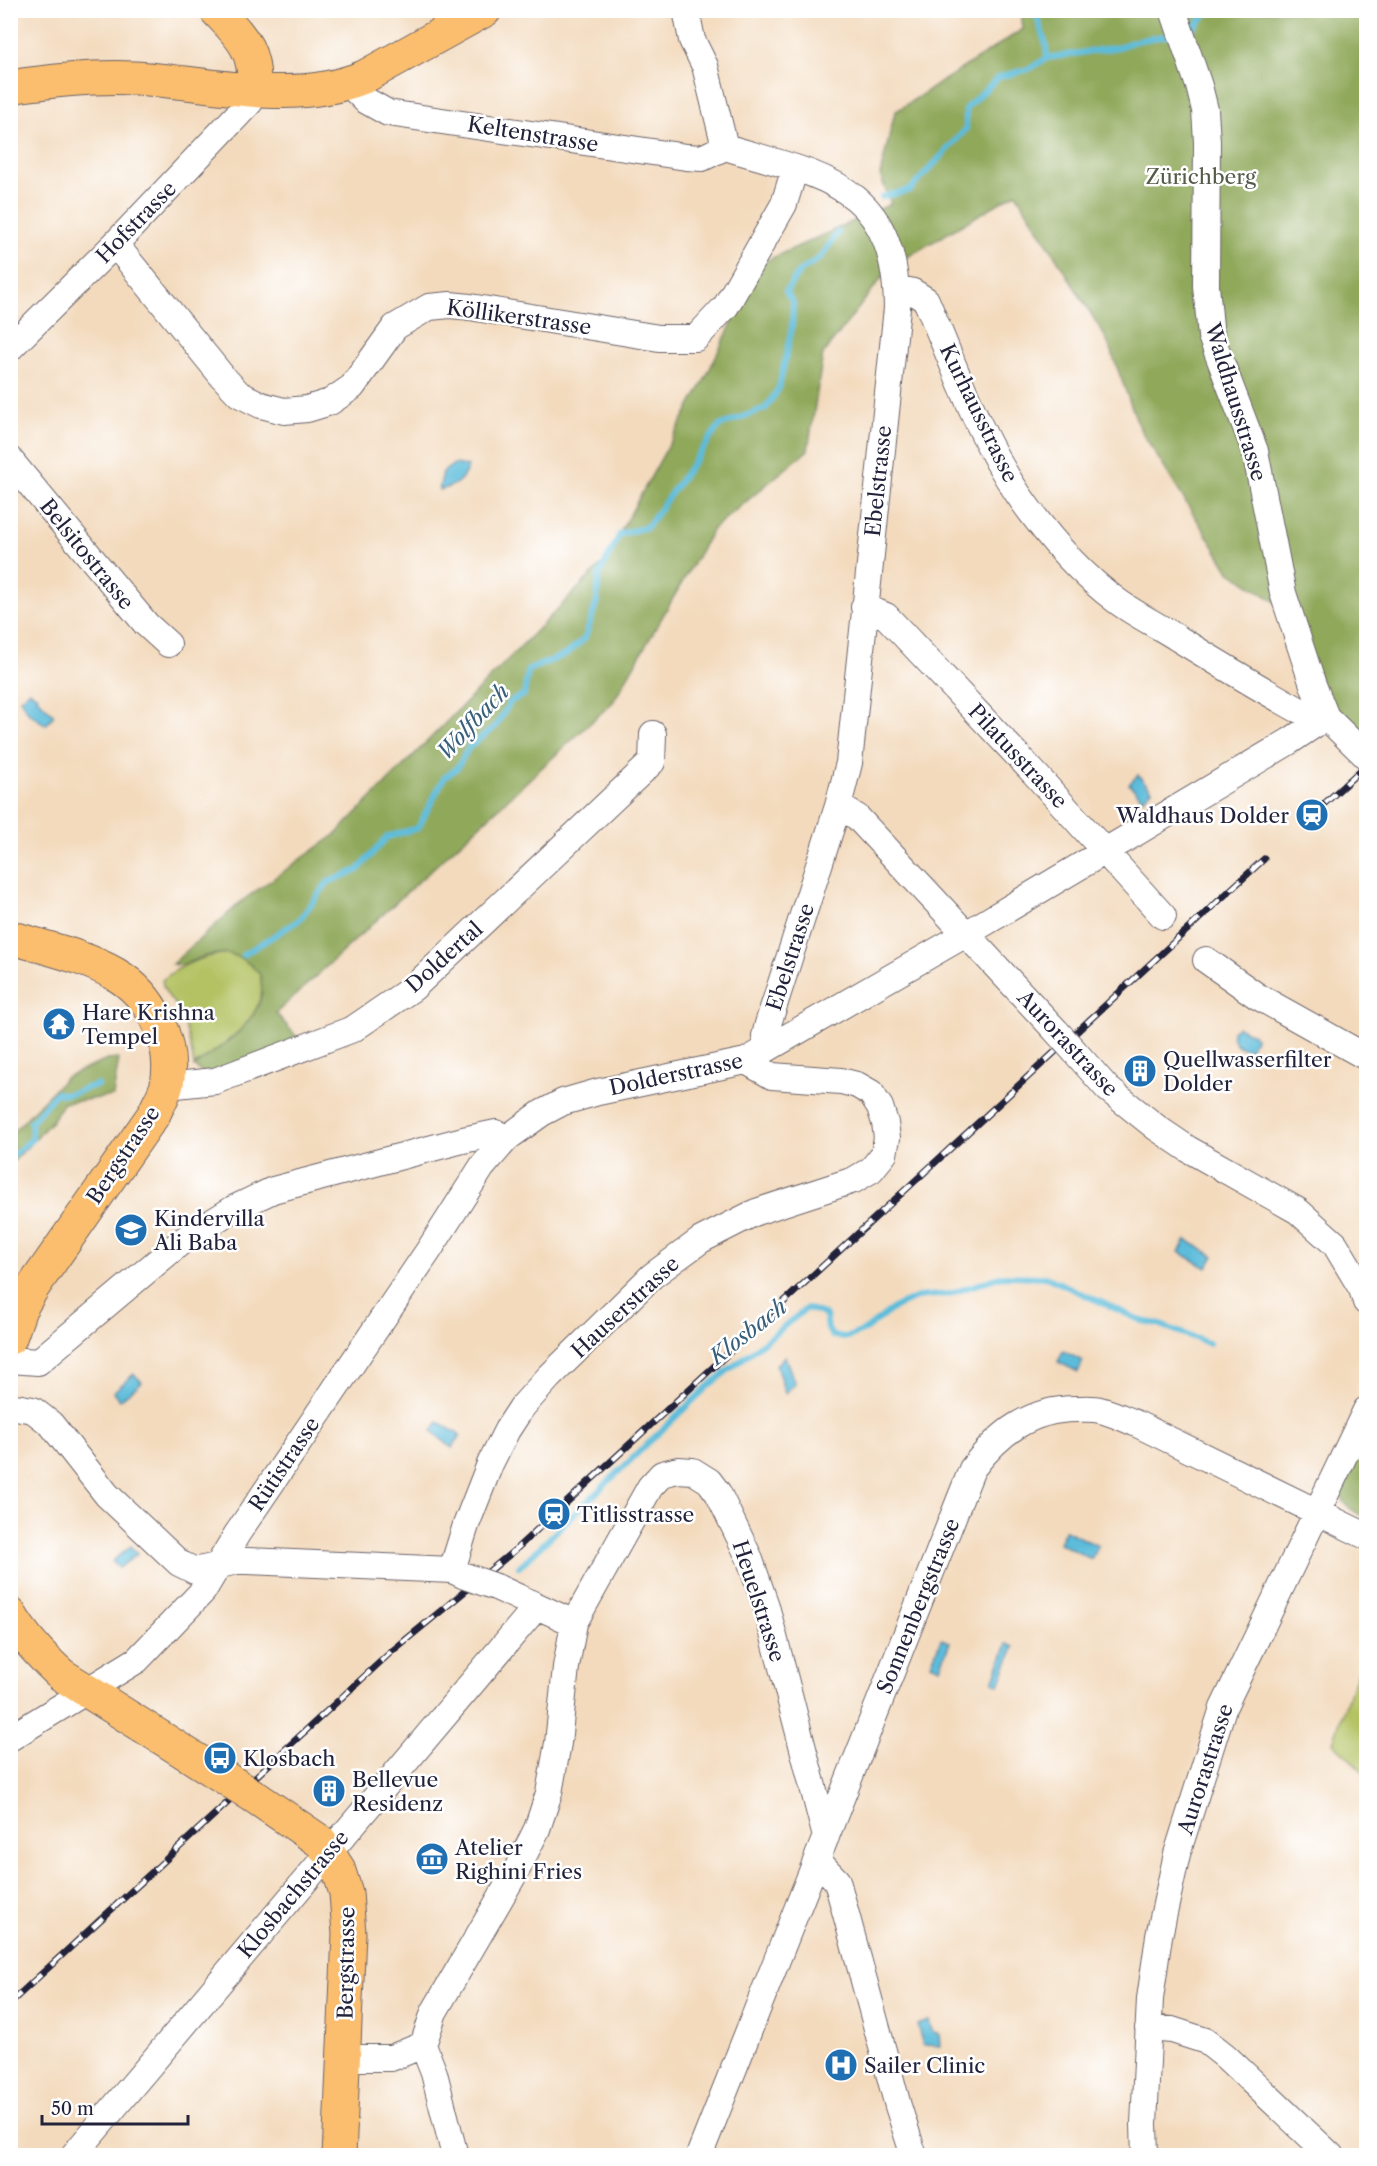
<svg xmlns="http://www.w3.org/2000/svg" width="1377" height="2166" font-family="'Libre Caslon Text',serif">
  <rect width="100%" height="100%" fill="#fff"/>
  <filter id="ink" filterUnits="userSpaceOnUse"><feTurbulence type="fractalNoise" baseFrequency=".0167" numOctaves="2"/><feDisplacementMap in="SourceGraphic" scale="12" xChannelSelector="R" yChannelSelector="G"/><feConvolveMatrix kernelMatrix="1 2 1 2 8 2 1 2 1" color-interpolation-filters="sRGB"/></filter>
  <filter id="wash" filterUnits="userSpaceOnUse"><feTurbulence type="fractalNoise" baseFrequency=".008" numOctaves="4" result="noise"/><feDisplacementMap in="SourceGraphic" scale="24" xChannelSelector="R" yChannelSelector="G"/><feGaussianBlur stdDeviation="1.35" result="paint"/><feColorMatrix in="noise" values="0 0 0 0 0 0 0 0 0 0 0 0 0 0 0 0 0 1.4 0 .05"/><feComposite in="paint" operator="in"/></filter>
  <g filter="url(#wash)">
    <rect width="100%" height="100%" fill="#f3dabd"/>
    <path fill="#b4c264" stroke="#6b7250" stroke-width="1.5" d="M227 953 248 960 260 974C261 980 263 990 261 997 253 1028 218 1048 194 1066 191 1047 187 1027 178 1009 172 999 163 993 162 980 182 964 201 957 227 953Z
      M1366 1654V1774L1333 1743 1347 1700Z"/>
    <path fill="#8fa85a" stroke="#58654a" stroke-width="1.5" d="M1021 11H1366V748L1332 715 1296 616 1229 571 1140 429 1106 338 1016 193 890 267 823 354 808 450 713 529 613 702 276 1013 301 1042 204 1075 194 1066C218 1048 253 1028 261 997 263 990 261 981 260 974 239 951 224 949 195 960 186 964 181 966 172 964L243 900 335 835 603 563 703 383 761 263 891 204 880 175 895 112 1023 29Z
      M119 1059 113 1096 63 1103 52 1121 11 1164V1134L66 1077 107 1060Z
      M1366 1423V1518C1353 1511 1342 1506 1340 1490Z"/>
    <path fill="#5bbcda" stroke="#3e6f8a" stroke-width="1.5" d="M454 464 468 466C463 481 454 487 439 490L443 472Z
      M29 691 38 696 37 698 54 715 46 725 29 713 20 699Z
      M1138 775 1152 790 1143 799 1129 784Z
      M1237 1027 1253 1034 1255 1039 1250 1049C1239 1049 1231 1042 1232 1031Z
      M1186 1240 1214 1256 1207 1268 1179 1252Z
      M1063 1351 1083 1361 1078 1372 1058 1362Z
      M785 1356 795 1384 785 1393 776 1365Z
      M134 1374 142 1382 120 1400 113 1392Z
      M438 1422 460 1435 452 1448 432 1431Z
      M1065 1530 1098 1546 1091 1559 1059 1543Z
      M131 1546 137 1554 119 1568 112 1561Z
      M941 1639 950 1642 940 1668 931 1664Z
      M1007 1644 1014 1647 999 1685 993 1682Z
      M929 2021 932 2031 939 2034 940 2046 923 2045 917 2025Z"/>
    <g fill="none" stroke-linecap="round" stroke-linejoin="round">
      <path stroke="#5bbcda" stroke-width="6" d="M1035 10 1046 45 1047 58
        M1186 31 1192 29 1210 10
        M882 197 910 190 966 129V108L999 77 1029 69 1047 58 1119 47 1135 41 1176 34
        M243 955 299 920 328 882 358 870 387 837 418 828 444 778 457 768 469 747 495 727 511 701 524 695 528 670 567 654 585 638 597 601 599 575 620 534 647 527 719 426 766 408 779 388 792 327 793 303 786 291 799 272 821 257 838 232
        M10 1158 32 1139 31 1122 56 1093C74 1097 80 1088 98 1085
        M519 1567 707 1387 807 1308 826 1315 828 1329 832 1336 848 1337 865 1330 895 1307 918 1297 949 1294 1002 1276 1046 1277 1142 1321 1158 1324 1208 1343"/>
    </g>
  </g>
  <g filter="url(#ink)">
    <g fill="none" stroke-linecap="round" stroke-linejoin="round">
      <g stroke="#6b6268" stroke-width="28">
        <path id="minor" d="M686 10 692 40 705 66 725 147
          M1173 10 1199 86 1205 110 1207 142 1206 286 1211 336 1255 451 1283 593 1313 685 1326 717
          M348 83 365 100 388 113 686 157 702 158 725 147
          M725 147C825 177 895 184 897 308L849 763 838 806 768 1024 765 1036 768 1048
          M115 244 222 376 239 394 261 405 284 411 307 409 330 402 352 387 395 327 429 307 450 305 470 307 659 338H696L726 306 784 204 795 168
          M896 288 913 292 926 300C954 365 978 435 1018 494 1044 532 1079 573 1117 601 1136 615 1159 626 1179 639 1218 663 1257 687 1297 709L1309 714 1326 717 1366 756
          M10 348 115 244 250 102 254 90
          M10 460 146 624 168 644
          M864 607 886 616 1036 775 1163 916
          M838 806 857 817 1058 1033
          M1206 960 1257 996 1366 1057
          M1075 1052 1108 1089 1157 1128 1188 1149 1298 1211 1335 1244 1362 1289 1366 1302
          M167 1086 215 1081 353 1029 413 988 652 762 653 734
          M10 1360 38 1362 182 1241 233 1209 273 1190 463 1140 496 1133 507 1138
          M10 1406 33 1410 51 1424 107 1495 179 1563 195 1571 237 1561H248L452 1570 465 1576
          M452 1570 466 1525 490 1464 507 1430 522 1407 549 1377 652 1276 701 1240 756 1212 854 1180 871 1170 884 1154 887 1138 885 1123 880 1107 871 1093 857 1085 841 1081 772 1076 746 1061
          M496 1587 574 1623
          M10 1738 137 1660 203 1591 237 1534 429 1250 482 1167 507 1138 542 1113 563 1102 598 1092 746 1061 966 934 1290 741 1326 717
          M817 1860 837 1881 898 2106 914 2156
          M1148 2028 1172 2030 1206 2041 1225 2056 1331 2156
          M343 2058H391L423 2045
          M73 2156 537 1606
          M455 2156 434 2073 423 2045 434 2012 516 1871 537 1829 549 1793 558 1743 566 1667 574 1623 650 1487 662 1474 678 1470 693 1471 709 1481 718 1493 749 1557 766 1606 826 1837
          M699 2156 972 1469C999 1433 1030 1409 1076 1409 1084 1409 1093 1408 1100 1410 1112 1413 1123 1418 1135 1423L1366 1536
          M1145 2156 1144 2124 1150 1999 1159 1936 1177 1854 1223 1708 1366 1410"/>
      </g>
      <g stroke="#6b6268" stroke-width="35">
        <path id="major" d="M216 10C242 38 256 49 254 90
          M10 87C50 81 93 76 134 78 210 82 290 107 364 77L485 10
          M10 937C45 948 84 956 115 974 152 995 175 1043 167 1084 165 1094 158 1104 154 1114L33 1287 20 1309 10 1338
          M10 1614C24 1638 42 1657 62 1675L233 1783
          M255 1797 321 1842 338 1868 346 1893 349 1934 339 2156"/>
      </g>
      <use href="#minor" stroke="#fff" stroke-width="26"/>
      <use href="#major" stroke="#fbbe6e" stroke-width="33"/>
      <g stroke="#22223b" stroke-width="7">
        <path id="rail" d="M1325 803 1366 765
          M10 2003 391 1652 515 1550 1264 859"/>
      </g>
      <use href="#rail" stroke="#fff" stroke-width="4.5" stroke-dasharray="14" stroke-linecap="butt"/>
      <g stroke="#6b6268" stroke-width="28" stroke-linecap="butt">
        <path id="minor-bridge" d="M1058 1033 1075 1052
          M465 1576 496 1587"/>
      </g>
      <g stroke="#6b6268" stroke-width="35" stroke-linecap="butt">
        <path id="major-bridge" d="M233 1783 255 1797"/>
      </g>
      <use href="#minor-bridge" stroke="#fff" stroke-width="26"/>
      <use href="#major-bridge" stroke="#fbbe6e" stroke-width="33"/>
    </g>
  </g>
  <defs>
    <g id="station-disc" transform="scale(1.725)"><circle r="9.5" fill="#1f6fb2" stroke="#fff"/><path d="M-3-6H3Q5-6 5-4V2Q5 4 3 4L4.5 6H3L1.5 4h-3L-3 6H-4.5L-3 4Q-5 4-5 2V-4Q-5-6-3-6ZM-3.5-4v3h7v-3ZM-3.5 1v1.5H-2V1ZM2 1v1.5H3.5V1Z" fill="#fff"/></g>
    <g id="temple-disc" transform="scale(1.725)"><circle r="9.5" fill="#1f6fb2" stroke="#fff"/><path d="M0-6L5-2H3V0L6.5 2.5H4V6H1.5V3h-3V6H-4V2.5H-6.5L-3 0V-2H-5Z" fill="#fff"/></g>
    <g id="building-disc" transform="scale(1.725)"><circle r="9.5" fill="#1f6fb2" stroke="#fff"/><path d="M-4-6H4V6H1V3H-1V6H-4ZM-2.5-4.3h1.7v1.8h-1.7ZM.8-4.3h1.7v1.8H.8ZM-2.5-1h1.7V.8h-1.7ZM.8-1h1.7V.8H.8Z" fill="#fff"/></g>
    <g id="school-disc" transform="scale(1.725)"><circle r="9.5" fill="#1f6fb2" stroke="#fff"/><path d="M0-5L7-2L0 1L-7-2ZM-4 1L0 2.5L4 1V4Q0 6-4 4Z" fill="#fff"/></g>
    <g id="bus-disc" transform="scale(1.725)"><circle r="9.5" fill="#1f6fb2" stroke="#fff"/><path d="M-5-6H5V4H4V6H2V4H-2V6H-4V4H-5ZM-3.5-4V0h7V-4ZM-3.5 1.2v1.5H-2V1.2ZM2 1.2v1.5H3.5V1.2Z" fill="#fff"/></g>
    <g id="museum-disc" transform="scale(1.725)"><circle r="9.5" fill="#1f6fb2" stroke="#fff"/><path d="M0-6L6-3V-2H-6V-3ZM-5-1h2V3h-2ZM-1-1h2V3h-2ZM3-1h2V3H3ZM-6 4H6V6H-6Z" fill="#fff"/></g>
    <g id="hospital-disc" transform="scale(1.725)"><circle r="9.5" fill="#1f6fb2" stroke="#fff"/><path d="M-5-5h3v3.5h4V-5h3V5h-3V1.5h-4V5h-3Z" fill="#fff"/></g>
  </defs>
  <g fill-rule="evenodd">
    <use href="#station-disc" x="1312" y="815"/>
    <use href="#temple-disc" x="59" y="1024"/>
    <use href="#building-disc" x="1140" y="1071"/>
    <use href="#school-disc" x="131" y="1230"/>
    <use href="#station-disc" x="554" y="1514"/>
    <use href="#bus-disc" x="220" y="1758"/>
    <use href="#building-disc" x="329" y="1791"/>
    <use href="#museum-disc" x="432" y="1859"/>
    <use href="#hospital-disc" x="841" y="2065"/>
  </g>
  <g text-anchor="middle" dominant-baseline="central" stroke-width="5" stroke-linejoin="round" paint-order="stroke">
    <g font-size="21" fill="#22223b" stroke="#fff">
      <text transform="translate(533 134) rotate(9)">Keltenstrasse</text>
      <text transform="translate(136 222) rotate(-46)">Hofstrasse</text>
      <text transform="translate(519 317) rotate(8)">Köllikerstrasse</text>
      <text transform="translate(1236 402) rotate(73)">Waldhausstrasse</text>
      <text transform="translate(979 413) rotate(64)">Kurhausstrasse</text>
      <text transform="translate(878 481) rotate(-84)">Ebelstrasse</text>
      <text transform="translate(87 554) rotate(51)">Belsitostrasse</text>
      <text transform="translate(1018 756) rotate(47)">Pilatusstrasse</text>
      <text transform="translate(444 957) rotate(-42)">Doldertal</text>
      <text transform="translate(790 957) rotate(-72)">Ebelstrasse</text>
      <text transform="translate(1068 1043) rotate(47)">Aurorastrasse</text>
      <text transform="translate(676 1074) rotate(-12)">Dolderstrasse</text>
      <text transform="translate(123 1155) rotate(-56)">Bergstrasse</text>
      <text transform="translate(625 1307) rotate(-43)">Hauserstrasse</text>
      <text transform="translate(284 1464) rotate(-56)">Rütistrasse</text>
      <text transform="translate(759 1601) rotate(72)">Heuelstrasse</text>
      <text transform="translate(918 1606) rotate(-68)">Sonnenbergstrasse</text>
      <text transform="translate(1205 1769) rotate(-72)">Aurorastrasse</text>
      <text transform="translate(293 1894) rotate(-50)">Klosbachstrasse</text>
      <text transform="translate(346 1963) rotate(-89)">Bergstrasse</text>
    </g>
    <g font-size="21" fill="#555a49" stroke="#fff">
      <text x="1201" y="176">Zürichberg</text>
    </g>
    <g font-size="21" fill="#22223b" stroke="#fff" text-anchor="start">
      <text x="1289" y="815" text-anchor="end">Waldhaus Dolder</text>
      <text x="82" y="1012">Hare Krishna<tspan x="82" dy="24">Tempel</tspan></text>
      <text x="1163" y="1059">Quellwasserfilter<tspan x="1163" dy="24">Dolder</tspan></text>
      <text x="154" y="1218">Kindervilla<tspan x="154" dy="24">Ali Baba</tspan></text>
      <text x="577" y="1514">Titlisstrasse</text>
      <text x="243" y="1758">Klosbach</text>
      <text x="352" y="1779">Bellevue<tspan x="352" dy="24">Residenz</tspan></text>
      <text x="455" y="1847">Atelier<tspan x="455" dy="24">Righini Fries</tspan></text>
      <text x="864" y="2065">Sailer Clinic</text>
    </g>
    <g font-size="22" font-style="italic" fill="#39607b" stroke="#fff">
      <text transform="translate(473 722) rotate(-47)">Wolfbach</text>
      <text transform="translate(748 1332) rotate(-38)">Klosbach</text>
    </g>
  </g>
  <rect width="1377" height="2166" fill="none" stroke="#fff" stroke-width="36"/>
  <path d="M42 2115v9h146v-9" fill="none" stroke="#22223b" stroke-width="3"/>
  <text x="51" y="2115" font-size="18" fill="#22223b" stroke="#ffffff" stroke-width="4.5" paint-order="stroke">50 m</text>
</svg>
